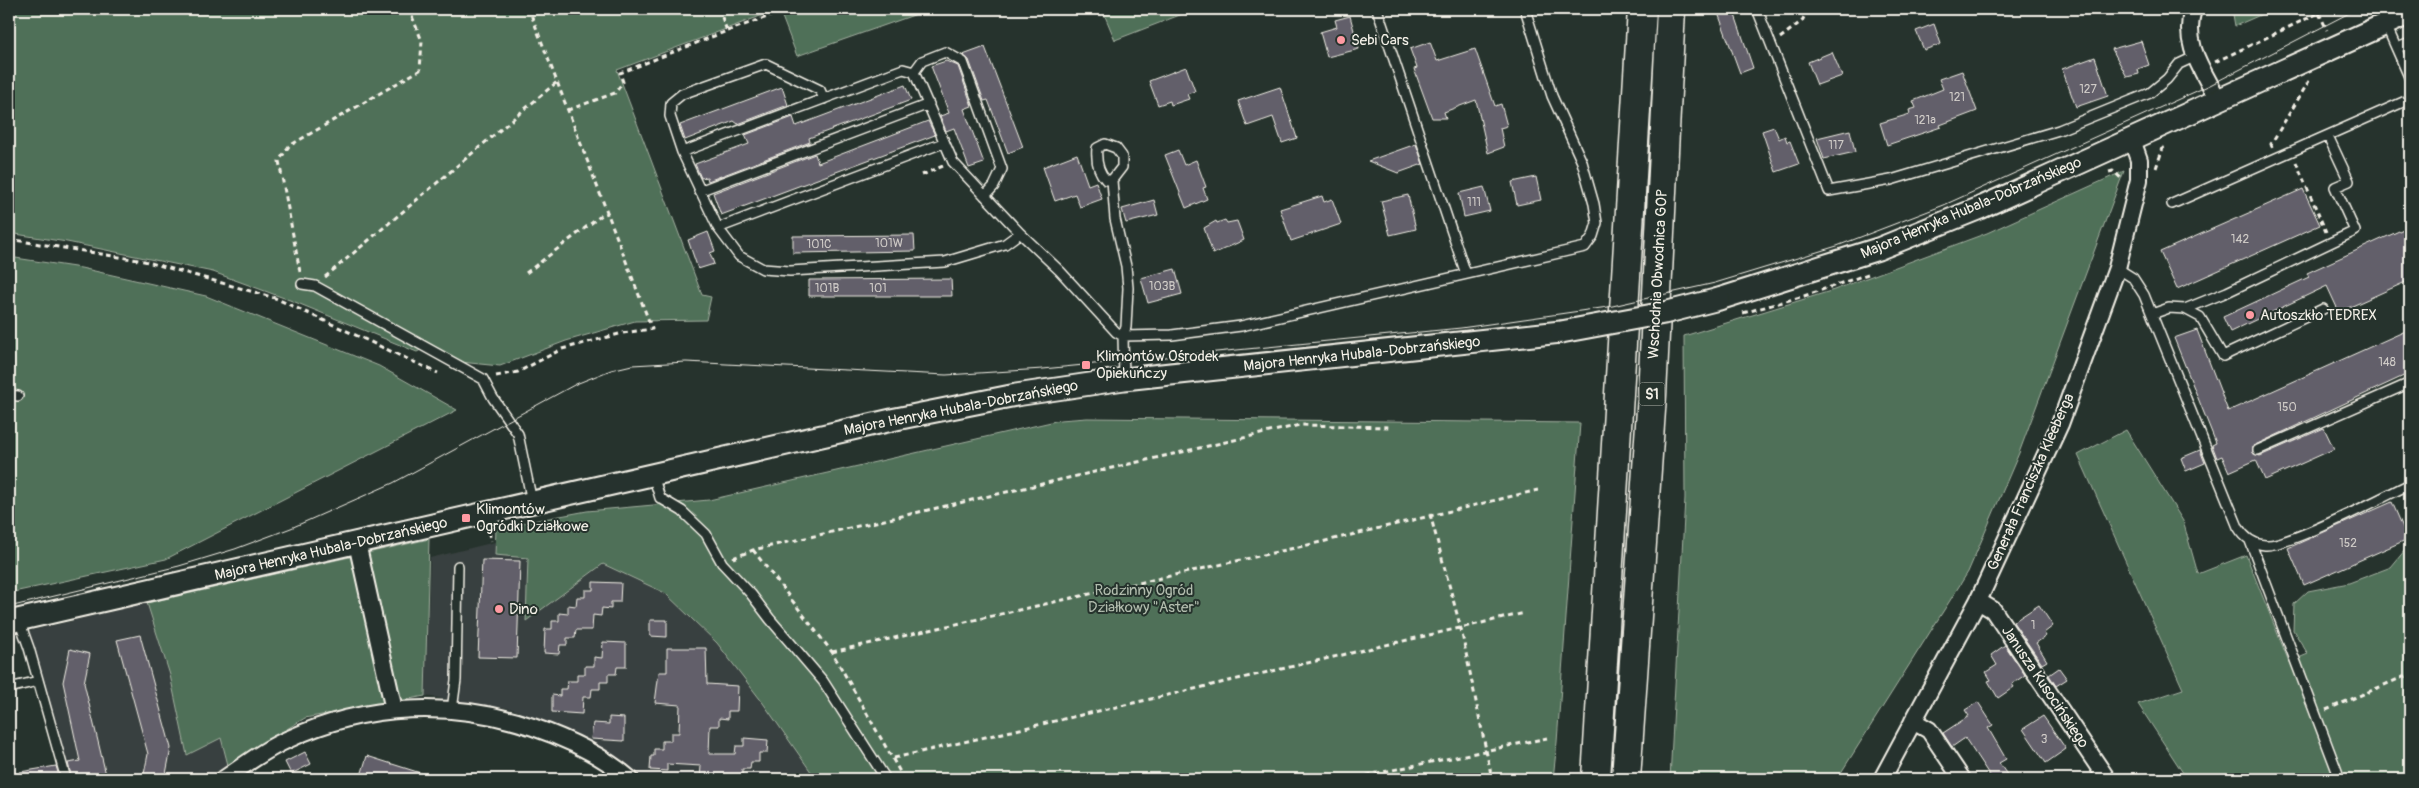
<svg xmlns="http://www.w3.org/2000/svg" width="2419" height="788" font-family="Pangolin,sans-serif">
  <rect width="100%" height="100%" fill="#26332d"/>
  <filter id="ink" filterUnits="userSpaceOnUse"><feTurbulence type="fractalNoise" baseFrequency=".02" numOctaves="2"/><feDisplacementMap in="SourceGraphic" scale="10" xChannelSelector="R" yChannelSelector="G"/><feConvolveMatrix kernelMatrix="1 2 1 2 8 2 1 2 1" color-interpolation-filters="sRGB"/></filter>
  <g filter="url(#ink)">
    <path fill="#38403f" d="M495 542 496 555 528 557 526 621 603 564 665 593 717 643 763 703 816 779H641L617 760 573 732 512 709 425 696 430 558Z
      M147 603 170 675 187 754 221 738 228 765 204 779H61L30 667 17 634Z"/>
    <path fill="#506f58" stroke="#a2b0a0" d="M9 9H931L797 56 779 9 617 70 702 295 711 297 706 320 635 321 566 341 500 366 460 362 430 345 417 352 295 302 213 272 67 242 9 233Z
      M1102 9H1184L1185 13 1115 40Z
      M2232 9H2274L2235 26Z
      M2124 171 2019 453 1968 572 1837 779H1670L1685 498 1684 336 1834 290 1987 233Z
      M9 257 81 268 206 296 379 366 457 410 166 559 9 593Z
      M1087 418 1580 423 1557 742 1553 779H816L763 703 717 643 665 593 603 564 526 621 528 558 495 555 496 528 587 511 709 500 1060 420Z
      M2126 430 2183 521 2198 574 2246 555 2289 662 2308 654 2293 630 2294 604 2308 591 2349 583 2391 567 2410 544V779H2187L2138 704 2183 689 2078 455Z
      M429 539 425 696 305 718 228 765 221 738 187 755 170 675 147 603Z"/>
    <path fill="#625f6a" stroke="#f4f1e8" d="M1733 9 1753 68 1740 73 1718 13Z
      M1350 16 1359 49 1327 57 1320 32 1337 27 1335 20Z
      M1934 24 1941 44 1924 50 1916 31Z
      M2141 41 2149 65 2138 69 2139 74 2127 77 2112 49Z
      M1430 42 1437 61 1475 49 1495 106 1501 104 1507 126 1500 128 1504 147 1488 153 1476 100 1444 112 1446 118H1432L1414 69 1417 68 1410 49Z
      M985 47 1023 147 1008 153 988 100 984 101 969 60 963 55Z
      M1832 52 1842 76 1817 85 1808 62Z
      M2095 57 2108 96 2076 107 2062 69Z
      M946 61 958 66 972 106 964 109 984 163 969 168 954 128 946 131 940 116 949 113 931 66Z
      M1186 67 1195 91 1187 94 1189 99 1171 105 1170 101 1158 105 1149 81Z
      M1962 71 1977 111 1940 125 1941 127 1887 145 1880 123 1910 114 1909 110 1916 108 1913 101 1943 89 1939 79Z
      M905 85 911 100 809 138 810 142 708 181 707 177 701 178 695 164 749 144 745 135 793 117 796 126Z
      M782 87 788 105 738 124 734 121 685 140 680 125Z
      M1280 87 1297 138 1282 143 1273 117 1247 126 1238 101Z
      M928 121 935 135 721 215 713 193 815 154 818 163Z
      M1774 127 1779 139 1785 136 1787 142 1790 141 1799 164 1776 172 1762 131Z
      M1850 130 1855 152 1824 159 1817 138Z
      M1416 144 1423 164 1398 173 1368 161Z
      M1178 150 1184 165 1196 160 1206 187 1203 188 1207 199 1186 208 1165 155Z
      M1077 154 1088 185 1096 182 1102 199 1080 207 1075 194 1055 201 1043 167Z
      M1536 177 1541 200 1517 205 1512 182Z
      M1484 187 1490 211 1464 217 1459 193Z
      M2303 189 2320 225 2177 289 2160 252Z
      M1408 195 1416 229 1390 235 1381 201Z
      M1322 196 1324 202 1332 199 1341 224 1291 241 1280 209Z
      M1154 200 1158 215 1126 223 1122 209Z
      M1225 220 1227 223 1237 221 1244 240 1213 254 1204 228 1216 221 1217 223Z
      M2410 226V280L2339 312 2327 286 2230 332 2223 317 2309 277 2307 273Z
      M708 232 715 251 710 253 714 264 698 269 688 240Z
      M914 235 915 251 793 253V236Z
      M1175 269 1182 294 1148 303 1141 278Z
      M951 279 952 296H809V280Z
      M2410 329V373L2253 446V453L2260 456 2324 428 2334 449 2265 480 2256 460 2229 472 2222 456 2217 458 2212 445 2216 443 2174 338 2197 330 2228 411Z
      M2200 450 2205 463 2186 471 2181 458Z
      M2392 502 2408 539 2304 585 2288 548Z
      M482 560 520 561 517 658 478 657Z
      M593 582 621 583 620 602H611V609L602 608 601 616 593 615 592 630H576L575 638H567V645H560L559 654 544 653 545 629H552V621H559V613L568 614V605L576 606 577 597H585V590H593Z
      M2039 605 2053 626 2044 633 2046 636 2036 643 2047 661 2042 664 2013 622Z
      M650 620H667V637L650 636Z
      M140 635 171 748 165 779H143L148 754 117 640Z
      M603 642 626 643V667H617L616 674H608V682H600V689H592L591 697H583L582 714 552 712V695L560 696V689H567L568 681H577V674H585V666H594V657L602 658Z
      M2005 645 2025 675 2012 684 2014 687 1998 698 1988 681 1991 680 1986 672 1997 665 1991 655Z
      M667 648H706L707 684 738 686 737 711H728V719L719 718V726H710L709 754H735L736 746H744V738L768 740 767 753H759V762H751L750 769H742V776H734L733 779H700L701 766 667 764V771L650 770 651 756H654V749H662V741H671V733H679L680 705 655 703 659 672H667Z
      M70 649 90 654 84 683 107 779H72L68 763 80 761 63 682Z
      M2059 668 2067 679 2056 686 2049 675Z
      M1978 702 1993 725 1988 728 2006 759 1999 763 2010 779H1992L1965 738 1952 747 1943 733 1969 716 1965 710Z
      M2043 716 2066 749 2046 763 2023 729Z
      M609 717 624 718V741L591 739 593 723 609 724Z
      M305 752 311 764 291 774 285 762Z
      M367 756 430 776V779H360Z
      M56 766 60 779H21L20 772Z"/>
    <g fill="none" stroke-linecap="round" stroke-linejoin="round">
      <g stroke="#f4f1e8" stroke-width="12">
        <path id="service" d="M1377 9 1466 274
          M1757 9 1829 191 1891 180 2059 130 2150 93 2167 79 2179 64 2194 57
          M2386 25 2410 79
          M2397 48 2410 43
          M914 72 922 61 945 52 963 62 1002 169 994 186 985 196
          M824 99 820 90 766 64 682 94 671 103 670 116 682 152 718 228 739 256 763 269 790 271 945 262 1005 244 1020 233
          M682 152 903 69 914 72 953 162 1020 233 1060 271 1116 332 1123 336 1126 327 1128 288 1126 266 1115 219 1112 180 1122 167V156L1116 148 1105 144 1097 148C1096 159 1098 172 1106 180H1112
          M699 191 929 104
          M2172 204 2410 99
          M718 228 943 143
          M2117 268 2133 278 2144 295 2238 527C2244 537 2252 544 2265 545 2288 547 2383 497 2410 484
          M302 284 315 286 483 379 493 398 518 434 532 502
          M2185 309 2200 317 2223 356 2323 309
          M2152 314 2169 308 2185 309 2227 292 2355 231 2335 187 2349 181 2328 136
          M1124 379 1123 336 1172 335 1241 326 1585 247 1593 236 1597 223 1594 204 1582 162 1552 96 1525 9
          M9 395 18 396
          M2258 450 2410 383
          M653 475 660 498 682 511 706 534 722 563 751 594 770 619 823 681 886 779
          M2250 541 2340 779
          M19 620 29 648 66 779
          M9 688 38 681
          M452 710 456 680 458 566"/>
      </g>
      <g stroke="#f4f1e8" stroke-width="20">
        <path id="minor" d="M2193 9C2182 45 2203 70 2218 100
          M357 543 394 710
          M1978 601 1993 610 2107 779
          M1913 721 1929 730 1962 779
          M224 779C245 765 265 749 289 739 366 703 453 700 533 727 568 739 602 755 630 779
          M1882 779 1978 601 2060 424 2117 268 2139 180V160L2132 140"/>
      </g>
      <g stroke="#f4f1e8" stroke-width="25">
        <path id="tertiary" d="M1719 299 1878 249 1980 208 2410 13
          M9 622 896 419 1016 395 1124 379 1561 332"/>
      </g>
      <g stroke="#f4f1e8" stroke-width="31">
        <path id="motorway" d="M1596 779 1642 9
          M1626 779 1652 395 1671 9"/>
      </g>
      <path stroke="#f4f1e8" stroke-width="3" stroke-dasharray="5 4" stroke-linecap="butt" d="M2319 13 2327 30
        M727 31 790 9
        M1780 38 1802 21 1808 9
        M2215 62 2327 9
        M568 110 615 93 623 82 620 73 727 31 719 9
        M2272 147 2271 144 2309 81
        M2296 162 2326 232
        M2156 168 2163 148 2165 147
        M2109 172 2113 171 2122 179
        M922 175 943 166
        M9 239 144 261 275 298 438 373
        M300 272 279 161 289 146 420 70 422 41 409 9
        M526 273 602 215 608 213
        M325 277 557 82
        M1743 313 1804 296 1871 273
        M496 376 518 372 562 349 623 333 652 329 529 9
        M1430 514 1461 629 1492 779
        M489 532 491 541
        M753 550 832 652 904 779
        M733 558 753 550 1300 425 1391 427
        M832 652 1330 540 1538 490
        M2326 710 2410 674
        M894 758 1525 613
        M1349 779 1547 738
        M2404 779 2410 777"/>
      <use href="#service" stroke="#26332d" stroke-width="9"/>
      <use href="#minor" stroke="#26332d" stroke-width="16"/>
      <use href="#tertiary" stroke="#26332d" stroke-width="21"/>
      <use href="#motorway" stroke="#26332d" stroke-width="28"/>
      <path stroke="#f4f1e8" stroke-width="1" d="M9 607 179 566 235 549 291 528 393 483 576 384 611 370 632 365 686 362 946 375 1043 369 1461 328 1608 307 1715 283 1837 246 1944 205 2210 85 2357 9"/>
      <g stroke="#f4f1e8" stroke-width="25" stroke-linecap="butt">
        <path id="tertiary-bridge" d="M1561 332 1664 313 1719 299"/>
      </g>
      <use href="#tertiary-bridge" stroke="#26332d" stroke-width="21"/>
    </g>
  </g>
  <g fill="#ff9aa2" stroke="#26332d" stroke-width="2">
    <circle cx="1341" cy="40" r="5"/>
    <circle cx="2250" cy="315" r="5"/>
    <rect x="1081" y="360" width="10" height="10" rx="2.5"/>
    <rect x="461" y="513" width="10" height="10" rx="2.5"/>
    <circle cx="499" cy="609" r="5"/>
  </g>
  <g text-anchor="middle" dominant-baseline="central" stroke-width="4" stroke-linejoin="round" paint-order="stroke">
    <g font-size="12" fill="#d0ccc8">
      <text x="2088" y="89">127</text>
      <text x="1957" y="97">121</text>
      <text x="1925" y="120">121a</text>
      <text x="1836" y="145">117</text>
      <text x="1474" y="202">111</text>
      <text x="2240" y="239">142</text>
      <text x="889" y="243">101W</text>
      <text x="819" y="244">101C</text>
      <text x="1162" y="286">103B</text>
      <text x="827" y="288">101B</text>
      <text x="878" y="288">101</text>
      <text x="2387" y="362">148</text>
      <text x="2287" y="407">150</text>
      <text x="2348" y="543">152</text>
      <text x="2033" y="625">1</text>
      <text x="2044" y="739">3</text>
    </g>
    <rect fill="#26332d" stroke="#b6b8b0" stroke-width="1" x="1639.5" y="382.5" width="25" height="23" rx="4"/>
    <g font-size="14" font-weight="bold" fill="#f4f1e8">
      <text x="1652" y="394">S1</text>
    </g>
    <g font-size="15" fill="#f4f1e8" stroke="#26332d" text-anchor="start">
      <text x="1351" y="40">Sebi Cars</text>
      <text x="2260" y="315">Autoszkło TEDREX</text>
      <text x="1096" y="356">Klimontów Ośrodek<tspan x="1096" dy="17">Opiekuńczy</tspan></text>
      <text x="476" y="509">Klimontów<tspan x="476" dy="17">Ogródki Działkowe</tspan></text>
      <text x="509" y="609">Dino</text>
    </g>
    <g font-size="15" fill="#f4f1e8" stroke="#26332d">
      <text transform="translate(1971 208) rotate(-23)">Majora Henryka Hubala-Dobrzańskiego</text>
      <text transform="translate(1658 274) rotate(-87)">Wschodnia Obwodnica GOP</text>
      <text transform="translate(1362 354) rotate(-6)">Majora Henryka Hubala-Dobrzańskiego</text>
      <text transform="translate(961 408) rotate(-11)">Majora Henryka Hubala-Dobrzańskiego</text>
      <text transform="translate(2031 482) rotate(-66)">Generała Franciszka Kleeberga</text>
      <text transform="translate(331 549) rotate(-13)">Majora Henryka Hubala-Dobrzańskiego</text>
      <text transform="translate(2045 687) rotate(56)">Janusza Kusocińskiego</text>
    </g>
    <g font-size="15" fill="#b2bdae" stroke="#26332d">
      <text x="1144" y="590">Rodzinny Ogród<tspan x="1144" dy="17">Działkowy "Aster"</tspan></text>
    </g>
  </g>
  <rect width="2419" height="788" fill="none" stroke="#26332d" stroke-width="30"/>
  <rect x="15" y="15" width="2389" height="758" fill="none" stroke="#f4f1e8" stroke-width="2" filter="url(#ink)"/>
</svg>
